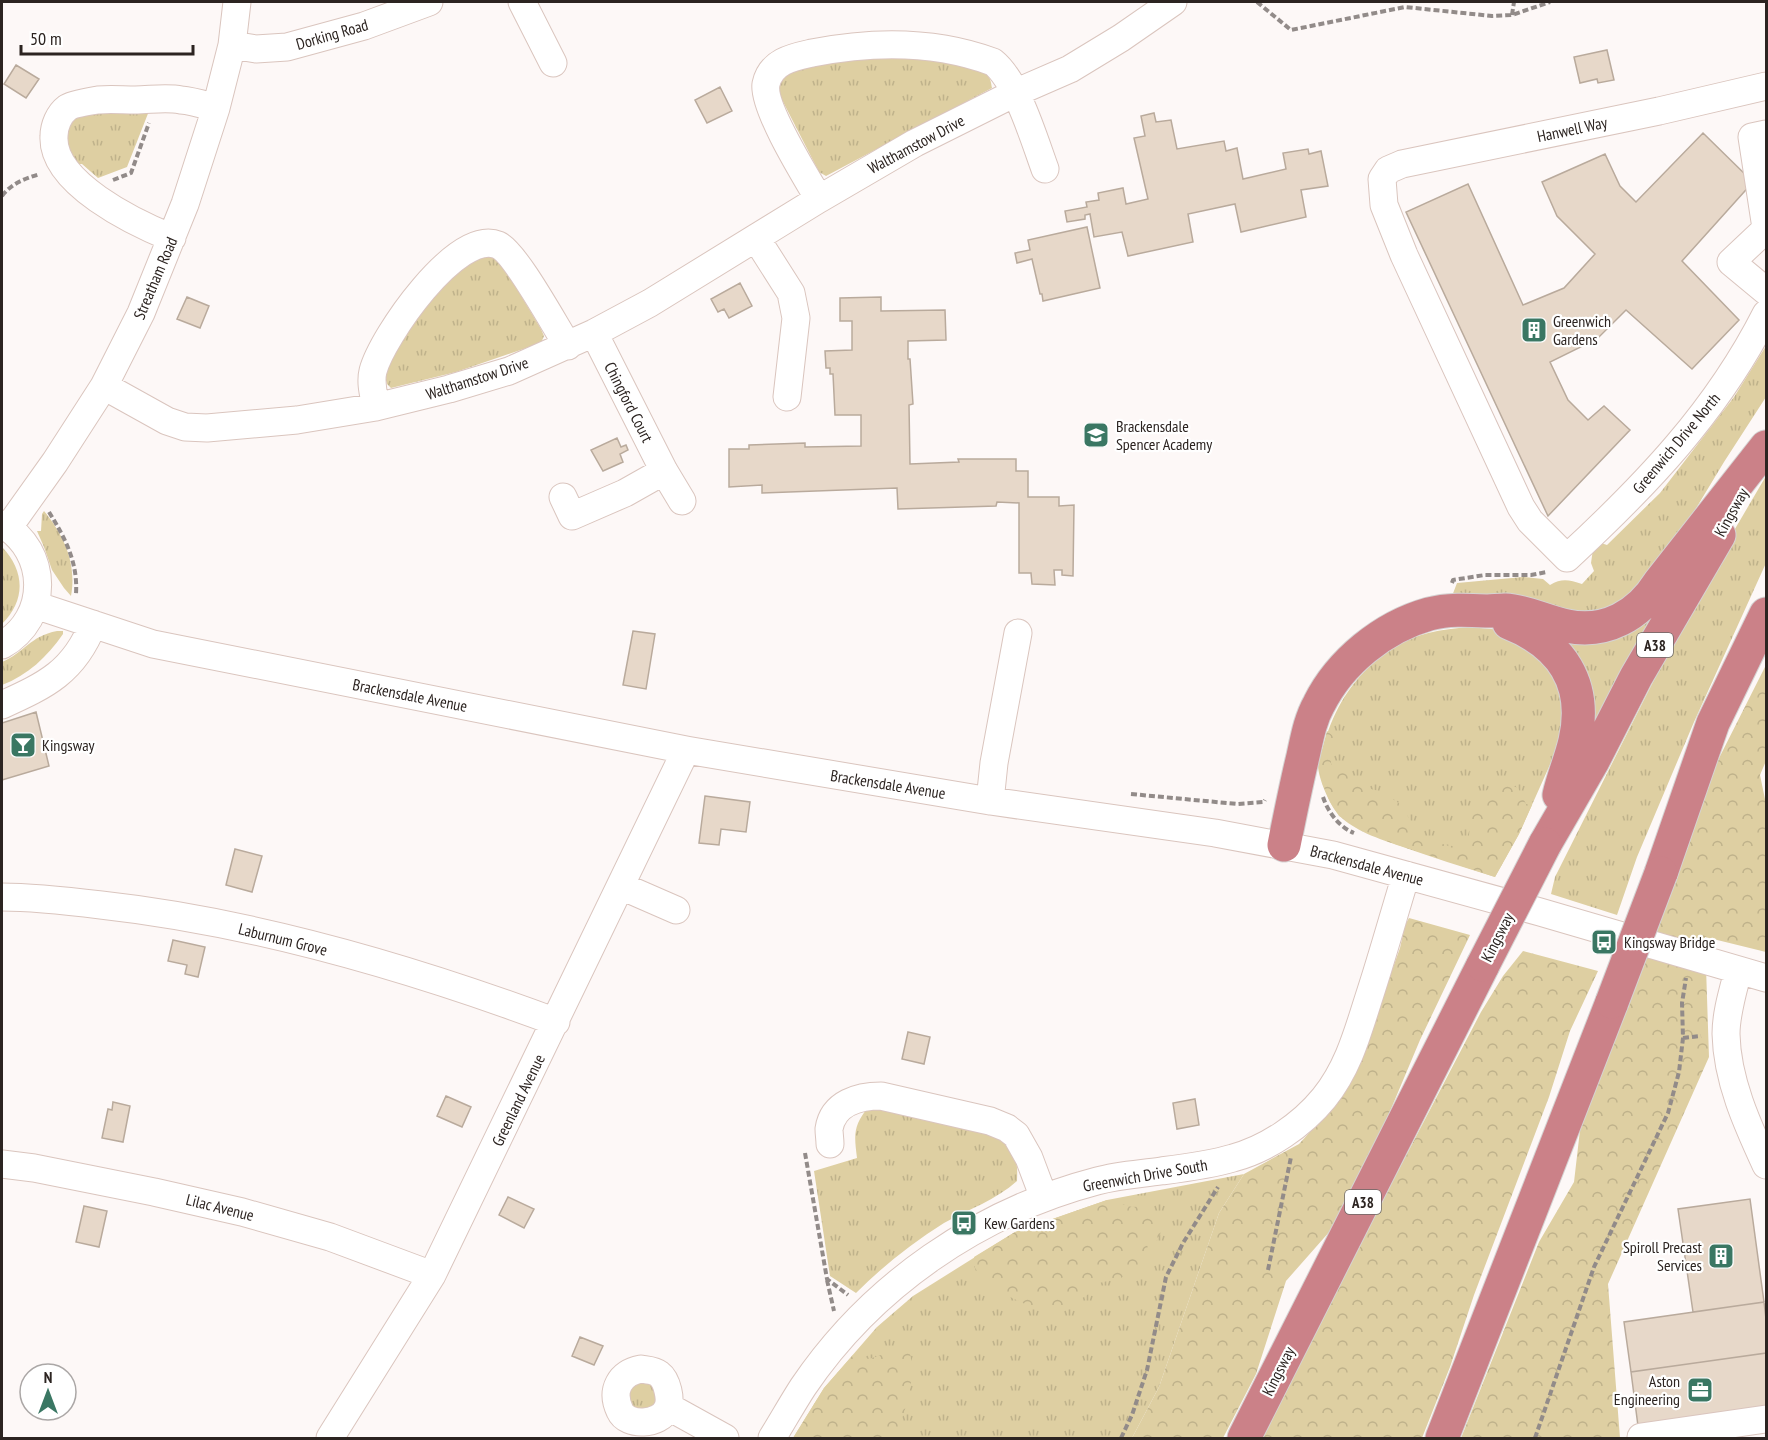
<svg xmlns="http://www.w3.org/2000/svg" width="1768" height="1440" font-family="'PT Sans Narrow',sans-serif">
  <defs>
    <pattern id="grass-tufts" width="24" height="20" patternUnits="userSpaceOnUse" patternTransform="scale(1.5)"><rect width="24" height="20" fill="#decfa2"/><path d="M3 7l-1-3M5 7V3M7 7l1-3M15 17l-1-3M17 17v-4M19 17l1-3" fill="none" stroke="#bfb28b"/></pattern>
    <pattern id="forest-crowns" width="20" height="18" patternUnits="userSpaceOnUse" patternTransform="scale(1.5)"><rect width="20" height="18" fill="#decfa2"/><path d="M2 6a3 3 0 1 1 6 0M12 15a3 3 0 1 1 6 0" fill="none" stroke="#bfb28b"/></pattern>
  </defs>
  <rect width="100%" height="100%" fill="#fdf8f7"/>
  <path fill="url(#grass-tufts)" d="M886 55C909 58 969 61 987 75 991 79 991 83 992 88L826 176 819 172 779 94C779 88 777 81 783 76 798 63 863 59 886 55Z
    M77 111H149L127 167 98 178 82 164H71L63 130Z
    M490 254 507 272 541 329 544 336 541 343 456 372 391 388 387 384 385 377 389 365 403 339 426 303 471 261Z
    M1766 346V397L1724 462 1657 573 1594 620 1452 596 1457 583 1523 577 1543 579 1550 585C1562 578 1569 580 1582 584L1594 571 1591 563 1593 549 1601 543 1607 545 1660 493 1734 397Z
    M1766 476V563L1694 722 1637 857 1617 915 1551 894 1555 877 1666 656 1725 546Z
    M44 511C64 535 77 564 71 596L64 588 52 570 44 547 37 531H41L42 514Z
    M2 547C25 571 26 600 2 624Z
    M1658 608 1589 738 1562 645Z
    M1469 627 1502 630 1562 675 1565 731 1519 834 1495 877C1463 867 1431 857 1400 846 1380 839 1354 831 1339 815 1330 806 1318 778 1318 765 1318 760 1321 753 1323 748 1332 714 1347 687 1373 663 1378 658 1384 652 1390 648 1414 634 1442 629 1469 627Z
    M57 631H63V634C47 657 28 675 2 685V662C24 653 30 636 57 631Z
    M869 1106 996 1135C1016 1149 1018 1157 1017 1181 996 1200 969 1209 944 1223 912 1243 883 1266 856 1293L830 1276 814 1171 857 1158C854 1134 853 1126 869 1106Z
    M1244 1174 1219 1213 1159 1387 1132 1438H793L824 1388 877 1327 913 1296 1015 1232 1107 1200Z
    M637 1382 653 1384 659 1393 652 1410H634L627 1393Z"/>
  <path fill="url(#forest-crowns)" d="M1766 665V761L1760 775 1766 804V882L1765 884 1766 890V952L1705 937 1709 1057 1608 1284 1620 1438H1461L1539 1242 1574 1182 1583 1104 1712 772Z
    M1327 731 1336 738 1337 749 1330 757 1332 768 1346 771 1353 784 1382 792 1400 804 1421 837C1429 841 1438 842 1446 845 1454 848 1460 854 1469 850 1468 829 1471 807 1486 791 1490 787 1498 785 1503 782L1518 788 1526 804 1532 805 1519 834 1495 877 1389 842 1356 827 1339 816 1330 802 1323 785 1318 765Z
    M1409 918 1470 935 1420 1040 1372 1154 1338 1222 1286 1281 1256 1374 1223 1438H1132L1159 1387 1219 1213 1244 1174 1299 1144 1330 1110 1364 1048 1400 948 1405 925Z
    M1523 951 1598 971 1570 1031 1549 1097 1474 1295 1450 1367 1422 1438H1260L1287 1390 1362 1240 1481 1012 1503 976Z
    M1107 1200 1132 1207 1146 1206 1158 1220 1163 1228 1156 1242 1147 1245 1149 1251 1148 1260 1121 1278 1099 1283 1086 1296 1067 1306 1040 1311 989 1287 975 1268 974 1257 1015 1232Z
    M909 1349C917 1378 906 1411 894 1438H793L824 1388 853 1355 869 1359 881 1355H889Z"/>
  <path fill="#e7d8c9" stroke="#b9aa9c" stroke-width="1.5" d="M1607 50 1614 80 1598 83 1597 79 1580 83 1574 57Z
    M16 65 39 79 26 98 4 84Z
    M720 87 732 111 707 123 695 100Z
    M1154 113 1156 122 1171 120 1177 149 1224 141 1226 151 1237 148 1243 179 1286 169 1283 153 1308 149 1309 154 1321 151 1328 186 1301 190 1306 217 1241 232 1235 204 1188 214 1193 242 1128 256 1122 232 1094 237 1090 214 1085 215V219L1067 222 1065 211 1087 207 1086 202 1099 200 1098 193 1123 188 1126 204 1148 199 1134 138 1145 136 1141 116Z
    M1703 133 1753 182 1682 261 1739 320 1692 369 1626 310 1597 339 1550 362 1568 400 1588 420 1604 406 1630 430 1548 516 1406 212 1468 184 1523 305 1564 288 1595 254 1557 216 1542 182 1605 154 1620 186 1636 202Z
    M1087 227 1100 288 1043 301 1042 294H1040L1032 259 1017 263 1015 253 1030 250 1028 240Z
    M740 283 752 306 729 318 724 309 718 312 711 299Z
    M187 297 209 306 200 328 177 319Z
    M881 297V311L945 310 946 340 908 341V359H910L913 404 909 405 910 464 959 462 958 459H1016V471H1028V497H1059V506L1074 505 1073 576 1062 575V570H1054L1055 585 1032 584 1031 573H1019V503L997 502 996 506 898 509 897 488 762 493V485L729 487V449H749V445L805 443V447L861 446V415H835L833 374H830V368H826L825 351 852 350V321H840V298Z
    M617 438 621 447 626 445 628 450 620 454 623 462 603 471 591 450Z
    M633 631 655 634 646 689 623 685Z
    M36 712 49 766 2 780V723Z
    M705 796 750 802 746 832 721 829 719 845 699 843Z
    M235 849 262 856 252 892 226 885Z
    M173 940 205 947 198 977 185 974 187 965 168 961Z
    M908 1032 930 1037 924 1064 902 1059Z
    M446 1096 471 1107 462 1127 437 1116Z
    M1195 1099 1199 1125 1177 1129 1173 1103Z
    M113 1102 130 1106 123 1142 102 1138 108 1109 112 1110Z
    M508 1197 534 1209 524 1228 499 1215Z
    M1750 1199 1764 1302 1693 1312 1678 1209Z
    M84 1206 107 1211 99 1247 76 1242Z
    M1764 1302 1766 1319V1353L1631 1372 1624 1322Z
    M580 1337 603 1346 594 1365 572 1356Z
    M1766 1353V1408L1638 1426 1631 1372Z"/>
  <g fill="none" stroke-linecap="round" stroke-linejoin="round">
    <g stroke="#dac5be" stroke-width="29">
      <path id="minor" d="M522 2 553 63
        M232 45 256 49 287 47 364 26 429 2
        M1766 86 1659 111 1402 164 1388 170 1382 179 1384 205 1404 255 1521 507 1530 521 1567 558C1646 485 1717 411 1766 314
        M819 199C806 177 762 106 766 84 771 61 794 57 812 53 873 41 934 40 993 62 1017 81 1034 139 1045 169
        M1766 228 1752 137 1766 134
        M1766 229 1731 262 1766 291
        M172 238C135 223 51 183 54 136 54 126 59 114 67 108 72 104 92 101 98 100 110 99 123 100 135 100 150 100 166 97 181 100 193 101 205 105 216 108
        M756 238 791 293 796 318 787 397
        M594 333 664 471 682 501
        M104 386 167 421 185 427 207 428 297 420 376 407 449 389 509 371 594 333 650 303 819 199 915 143 1015 93 1070 69 1121 38 1173 2
        M376 407C374 396 370 383 373 371 382 337 457 228 498 245 515 252 555 326 568 346
        M563 497 572 516 625 493 664 471
        M2 524C49 551 50 618 2 645
        M8 528 55 462 104 386 141 313 185 204 216 108 232 45 237 2
        M35 605 153 644 686 750 990 801 1215 833 1333 855 1540 912 1766 978
        M2 705C46 685 74 672 93 624
        M990 801 994 763 1018 633
        M621 886 676 910
        M2 897C35 897 68 901 101 905 255 922 411 968 556 1022
        M1738 971C1733 991 1726 1013 1726 1034 1727 1080 1747 1124 1766 1165
        M830 1144C830 1139 829 1134 829 1129 833 1103 859 1096 881 1096L990 1121 1007 1128 1016 1135 1029 1158 1044 1198
        M2 1164 34 1168 154 1192 242 1212 330 1237 432 1275
        M641 1369C647 1370 654 1370 659 1374 667 1380 672 1400 667 1409 660 1425 627 1427 620 1411 610 1390 620 1373 641 1369Z
        M669 1407 725 1438
        M1641 1437 1766 1419
        M330 1438 432 1275 686 750
        M772 1438C782 1422 792 1404 803 1387 872 1285 979 1212 1097 1181 1118 1175 1140 1174 1161 1171 1185 1168 1210 1165 1233 1158 1267 1149 1302 1125 1324 1098 1349 1067 1358 1031 1370 994 1383 954 1394 914 1406 875"/>
    </g>
    <g stroke="#d5d3d3" stroke-width="35">
      <path id="highway" d="M1509 623C1562 644 1588 684 1575 741 1571 759 1563 777 1559 795
        M1545 844 1593 761 1636 677 1719 535
        M1284 845C1290 815 1296 785 1303 756 1307 738 1310 720 1319 704 1340 662 1383 627 1429 614 1448 609 1467 610 1487 611 1493 611 1499 610 1505 610 1527 611 1546 622 1567 626 1606 634 1639 615 1659 583L1766 447
        M1661 873 1713 723 1766 614
        M1244 1438 1483 965
        M1442 1438 1612 1002"/>
    </g>
    <path stroke="#928b89" stroke-width="4" stroke-dasharray="6 3" stroke-linecap="butt" d="M1257 2 1291 30 1405 7 1492 16 1512 15 1550 2
      M1512 15 1514 2
      M113 180 131 173 149 123
      M2 196C12 183 24 179 40 174
      M49 512C65 538 78 562 76 594
      M1452 583 1453 580 1485 575H1531L1547 572
      M1131 794 1237 804 1264 802 1265 800
      M1323 797C1328 812 1339 827 1354 833
      M1683 1038 1701 1036
      M805 1153 827 1279 848 1295
      M1268 1270 1291 1157
      M827 1280 834 1311
      M1121 1438 1132 1415 1147 1370 1166 1277 1183 1243 1218 1187
      M1535 1438 1594 1267 1668 1113 1679 1072 1683 1038 1682 1003 1686 978"/>
    <use href="#minor" stroke="#fff" stroke-width="27"/>
    <use href="#highway" stroke="#cb8188" stroke-width="33"/>
    <g stroke="#d5d3d3" stroke-width="35" stroke-linecap="butt">
      <path id="highway-bridge" d="M1483 965 1545 844
        M1612 1002 1661 873"/>
    </g>
    <use href="#highway-bridge" stroke="#cb8188" stroke-width="33"/>
  </g>
  <defs>
    <g id="building-square" transform="scale(1.35)"><rect x="-9" y="-9" width="18" height="18" rx="4" fill="#3a7763" stroke="#fff"/><path d="M-4-6H4V6H1V3H-1V6H-4ZM-2.5-4.3h1.7v1.8h-1.7ZM.8-4.3h1.7v1.8H.8ZM-2.5-1h1.7V.8h-1.7ZM.8-1h1.7V.8H.8Z" fill="#fff"/></g>
    <g id="school-square" transform="scale(1.35)"><rect x="-9" y="-9" width="18" height="18" rx="4" fill="#3a7763" stroke="#fff"/><path d="M0-5L7-2L0 1L-7-2ZM-4 1L0 2.5L4 1V4Q0 6-4 4Z" fill="#fff"/></g>
    <g id="bar-square" transform="scale(1.35)"><rect x="-9" y="-9" width="18" height="18" rx="4" fill="#3a7763" stroke="#fff"/><path d="M-6-5H6L.8 .8V4.5H3.5V6h-7V4.5H-.8V.8Z" fill="#fff"/></g>
    <g id="bus-square" transform="scale(1.35)"><rect x="-9" y="-9" width="18" height="18" rx="4" fill="#3a7763" stroke="#fff"/><path d="M-5-6H5V4H4V6H2V4H-2V6H-4V4H-5ZM-3.5-4V0h7V-4ZM-3.5 1.2v1.5H-2V1.2ZM2 1.2v1.5H3.5V1.2Z" fill="#fff"/></g>
    <g id="office-square" transform="scale(1.35)"><rect x="-9" y="-9" width="18" height="18" rx="4" fill="#3a7763" stroke="#fff"/><path d="M-6-3h4V-5.5h4V-3h4V5H-6ZM-1-4.5V-3h2v-1.5ZM-6 0V1H6V0Z" fill="#fff"/></g>
  </defs>
  <g fill-rule="evenodd">
    <use href="#building-square" x="1534" y="330"/>
    <use href="#school-square" x="1096" y="435"/>
    <use href="#bar-square" x="23" y="745"/>
    <use href="#bus-square" x="1604" y="942"/>
    <use href="#bus-square" x="964" y="1223"/>
    <use href="#building-square" x="1721" y="1256"/>
    <use href="#office-square" x="1700" y="1390"/>
  </g>
  <g text-anchor="middle" dominant-baseline="central" stroke-width="4.5" stroke-linejoin="round" paint-order="stroke">
    <g fill="#fff" stroke="#6b6664" stroke-width="1.5">
      <rect x="1637" y="633" width="36" height="24" rx="4.5"/>
      <rect x="1345" y="1190" width="36" height="24" rx="4.5"/>
    </g>
    <g font-size="15" font-weight="bold" fill="#2c2421">
      <text x="1655" y="645">A38</text>
      <text x="1363" y="1202">A38</text>
    </g>
    <g font-size="16" fill="#2c2421" stroke="#fff">
      <text transform="translate(332 34) rotate(-16)">Dorking Road</text>
      <text transform="translate(1572 129) rotate(-12)">Hanwell Way</text>
      <text transform="translate(916 144) rotate(-28)">Walthamstow Drive</text>
      <text transform="translate(155 278) rotate(-67)">Streatham Road</text>
      <text transform="translate(477 378) rotate(-18)">Walthamstow Drive</text>
      <text transform="translate(629 402) rotate(63)">Chingford Court</text>
      <text transform="translate(1676 443) rotate(-50)">Greenwich Drive North</text>
      <text transform="translate(1731 512) rotate(-61)">Kingsway</text>
      <text transform="translate(410 695) rotate(11)">Brackensdale Avenue</text>
      <text transform="translate(888 784) rotate(9)">Brackensdale Avenue</text>
      <text transform="translate(1367 865) rotate(15)">Brackensdale Avenue</text>
      <text transform="translate(1497 937) rotate(-63)">Kingsway</text>
      <text transform="translate(283 939) rotate(14)">Laburnum Grove</text>
      <text transform="translate(518 1100) rotate(-64)">Greenland Avenue</text>
      <text transform="translate(1145 1175) rotate(-10)">Greenwich Drive South</text>
      <text transform="translate(220 1207) rotate(14)">Lilac Avenue</text>
      <text transform="translate(1278 1371) rotate(-63)">Kingsway</text>
    </g>
    <g font-size="16" fill="#2c2421" stroke="#fff" text-anchor="start">
      <text x="1553" y="321">Greenwich<tspan x="1553" dy="18">Gardens</tspan></text>
      <text x="1116" y="426">Brackensdale<tspan x="1116" dy="18">Spencer Academy</tspan></text>
      <text x="42" y="745">Kingsway</text>
      <text x="1624" y="942">Kingsway Bridge</text>
      <text x="984" y="1223">Kew Gardens</text>
      <text x="1702" y="1247" text-anchor="end">Spiroll Precast<tspan x="1702" dy="18">Services</tspan></text>
      <text x="1680" y="1381" text-anchor="end">Aston<tspan x="1680" dy="18">Engineering</tspan></text>
    </g>
  </g>
  <rect width="1768" height="1440" fill="none" stroke="#2c2421" stroke-width="6"/>
  <g transform="translate(48 1392)"><circle r="28" fill="#ffffff" stroke="#aba7a6" stroke-width="1.5"/>
  <path d="M0-4.5L10 22L0 15L-10 22Z" fill="#3a7763"/>
  <text y="-9" font-size="16" font-weight="bold" text-anchor="middle" fill="#2c2421">N</text>
  </g>
  <path d="M21 45v9h172v-9" fill="none" stroke="#2c2421" stroke-width="3"/>
  <text x="30" y="45" font-size="18" fill="#2c2421" stroke="#ffffff" stroke-width="4.5" paint-order="stroke">50 m</text>
</svg>
